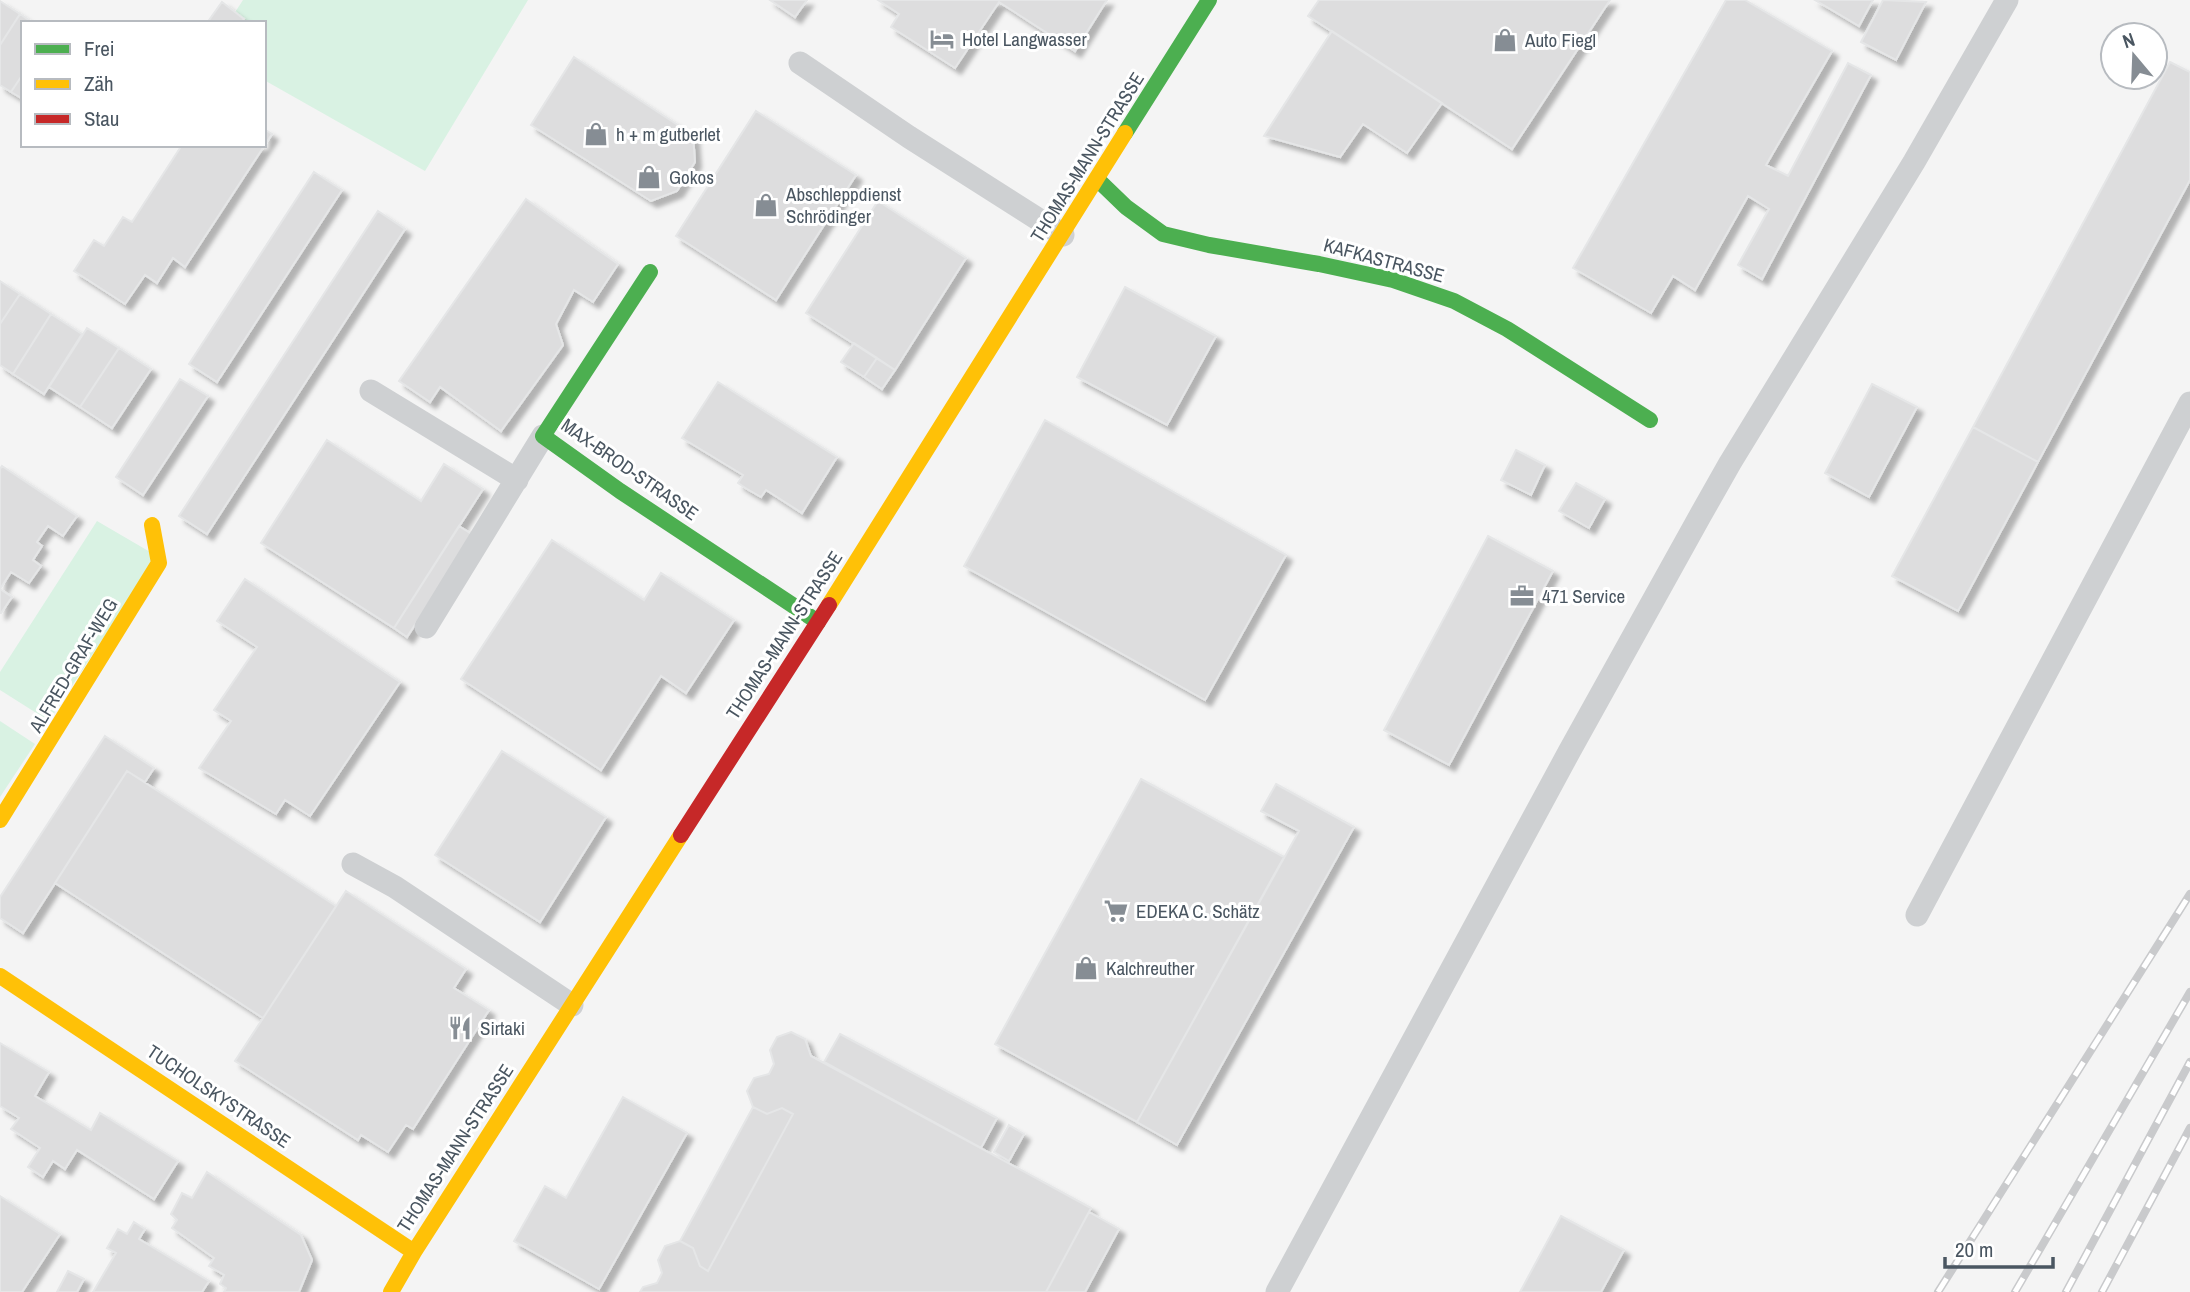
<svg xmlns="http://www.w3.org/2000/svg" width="2190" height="1292" font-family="'Archivo Narrow',sans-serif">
  <defs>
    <filter id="shadow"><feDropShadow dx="6" dy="6" stdDeviation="2" flood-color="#0004"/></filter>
  </defs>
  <rect width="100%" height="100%" fill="#f4f4f4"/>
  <path fill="#d9f2e3" d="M243 0H528L425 171 264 80V23H228Z
    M97 521 157 556 49 721 0 690V672Z
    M0 721 35 744 0 797Z"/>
  <path fill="#ddddde" stroke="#e5e6e7" stroke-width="2" filter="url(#shadow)" d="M770 0H807L795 17Z
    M878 0H1107L1075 51 999 2 955 68 891 27 899 14Z
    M1319 0H1610L1512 149 1308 16Z
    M1726 0H1745L1832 51 1766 165 1788 176 1848 63 1871 75 1762 279 1738 265 1769 209 1748 196 1695 290 1673 276 1651 313 1573 268Z
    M1815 0H1873L1859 26Z
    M1883 0 1926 2 1896 60 1861 42Z
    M0 1 20 14 0 45Z
    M222 2 244 19 241 23H207Z
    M20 14 33 23H23V74L11 92 0 85V45Z
    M1332 31 1442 103 1407 153 1363 124 1340 157 1264 136Z
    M574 57 693 135 695 162 677 191 651 201 531 125Z
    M2170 62 2190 72V180L2038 462 1973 427Z
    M23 74V99L11 92Z
    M756 111 856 175 776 300 676 236Z
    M264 129 272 134 185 267 173 258 157 283 145 275 125 304 74 271 94 240 104 246 123 217 132 222 182 145H264Z
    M314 172 342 190 217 382 189 364Z
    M526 199 618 264 593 302 574 290 556 324 563 345 501 431 440 387 430 402 399 381Z
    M878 201 966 258 895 370 806 313Z
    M378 211 405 229 207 534 179 516Z
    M0 281 20 294 0 324Z
    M1125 287 1216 336 1167 425 1077 377Z
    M20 294 51 314 13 374 0 365V324Z
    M51 314 82 334 44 394 13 374Z
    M87 328 119 348 80 407 49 387Z
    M854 343 877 358 864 377 841 362Z
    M119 348 151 369 112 428 80 407Z
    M877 358 895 370 882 389 864 377Z
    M180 379 208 396 143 495 116 477Z
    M718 382 837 457 802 513 766 490 761 497 747 489 738 483 743 475 682 438Z
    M1872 384 1917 407 1869 497 1825 473Z
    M1045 420 1286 555 1205 700 964 566Z
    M1973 427 2038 462 1958 611 1892 576Z
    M327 440 421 501 444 464 483 489 394 628 261 543Z
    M1516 450 1545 465 1531 495 1501 480Z
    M2 466 77 516 63 536 48 526 37 542 42 546 33 560 41 566 29 583 11 572 0 589 12 597 1 613H0V469Z
    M1576 483 1605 499 1589 528 1559 511Z
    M459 526 473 535 407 637 394 628Z
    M1488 536 1553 571 1449 765 1384 730Z
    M552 540 644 600 661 573 734 620 686 693 661 676 601 770 461 679Z
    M245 579 400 682 310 816 285 800 276 814 199 768 231 721 214 710 257 647 217 621Z
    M105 736 154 768 145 782 127 771 23 933 0 918V897Z
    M502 751 606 817 540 922 435 855Z
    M127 771 336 906 263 1018 55 883Z
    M1141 779 1284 857 1137 1122 995 1044Z
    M1276 784 1354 827 1177 1145 1137 1122 1299 831 1261 811Z
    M346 891 466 969 454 988 489 1010 413 1129 406 1125 388 1152 361 1135 358 1140 235 1061Z
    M791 1032 805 1039 811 1056 1091 1208 1046 1292H640L643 1287 657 1283 662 1273 658 1260 665 1246 680 1241 693 1248 700 1266 708 1271 793 1114 782 1108 767 1114 753 1107 747 1091 754 1078 769 1074 774 1064 770 1050 777 1037Z
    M840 1034 997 1118 981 1148 824 1062Z
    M0 1043 49 1072 35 1096 91 1130 100 1113 178 1161 154 1199 77 1150 65 1169 53 1161 43 1177 28 1167 40 1148 11 1129 19 1118 0 1106Z
    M623 1097 687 1133 599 1289 514 1241 545 1186 566 1198Z
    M753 1107 767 1114 782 1108 793 1114 708 1271 700 1266 693 1248 680 1241Z
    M1009 1125 1024 1134 1009 1161 994 1152Z
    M207 1172 301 1235 312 1260 299 1292H224L226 1288 220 1284 224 1275 209 1266 214 1258 172 1228 177 1220 171 1214 182 1193 192 1198Z
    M0 1196 60 1234 22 1292H0Z
    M1089 1212 1119 1229 1085 1292H1046Z
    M1561 1216 1624 1250 1601 1292H1520Z
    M134 1222 145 1229 139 1239 209 1281 202 1292H93L116 1253 107 1248 118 1229 127 1234Z
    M68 1271 84 1279 77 1292H57Z"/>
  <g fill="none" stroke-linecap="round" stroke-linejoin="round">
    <path stroke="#ced0d2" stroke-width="23" d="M800 63 909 137 1063 235
      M371 391 517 480
      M426 627 543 436
      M353 864 395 887 572 1005
      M1917 915 2190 403
      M1277 1292 1569 752 1700 516 1730 463 1914 162 2007 0"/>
    <path stroke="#4caf50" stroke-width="16" d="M1125 133 1209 0
      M1097 179 1126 207 1163 234 1209 245 1319 264 1393 280 1454 301 1507 329 1650 420
      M650 272 543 436 620 491 818 622"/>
    <path stroke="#ffc107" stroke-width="16" d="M829 605 1125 133
      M0 820 159 563 152 525
      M0 976 414 1252
      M391 1292 414 1252 681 835"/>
    <path stroke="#c62828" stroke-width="16" d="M681 835 829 605"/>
    <g stroke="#c9cacc" stroke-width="8">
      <path id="rail" d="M1938 1292 2190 894
        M2015 1292 2190 992
        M2066 1292 2190 1062
        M2102 1292 2190 1128"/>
    </g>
    <use href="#rail" stroke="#fff" stroke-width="5" stroke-dasharray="16" stroke-linecap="butt"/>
  </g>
  <defs>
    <g id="hotel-bare" transform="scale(1.89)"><path d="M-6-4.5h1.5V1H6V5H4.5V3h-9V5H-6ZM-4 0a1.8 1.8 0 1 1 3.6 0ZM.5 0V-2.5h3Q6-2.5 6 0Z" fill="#868d94" stroke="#fff" stroke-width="2.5" paint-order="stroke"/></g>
    <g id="shop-bare" transform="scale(1.89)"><path d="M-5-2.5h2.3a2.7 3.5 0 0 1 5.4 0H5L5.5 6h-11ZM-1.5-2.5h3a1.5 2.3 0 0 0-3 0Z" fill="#868d94" stroke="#fff" stroke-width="2.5" paint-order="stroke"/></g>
    <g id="office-bare" transform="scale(1.89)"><path d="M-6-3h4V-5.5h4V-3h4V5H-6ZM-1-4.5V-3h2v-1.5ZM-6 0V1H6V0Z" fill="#868d94" stroke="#fff" stroke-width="2.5" paint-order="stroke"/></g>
    <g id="supermarket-bare" transform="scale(1.89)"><path d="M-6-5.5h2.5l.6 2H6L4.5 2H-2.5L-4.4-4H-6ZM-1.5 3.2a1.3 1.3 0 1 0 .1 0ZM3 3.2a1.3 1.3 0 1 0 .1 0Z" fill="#868d94" stroke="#fff" stroke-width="2.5" paint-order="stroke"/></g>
    <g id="restaurant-bare" transform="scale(1.89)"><path d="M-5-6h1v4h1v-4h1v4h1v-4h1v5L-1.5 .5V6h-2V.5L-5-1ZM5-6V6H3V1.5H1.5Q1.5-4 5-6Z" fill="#868d94" stroke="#fff" stroke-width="2.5" paint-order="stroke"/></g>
  </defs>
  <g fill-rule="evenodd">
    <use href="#hotel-bare" x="942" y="39"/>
    <use href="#shop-bare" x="1505" y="40"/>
    <use href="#shop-bare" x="596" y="134"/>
    <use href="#shop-bare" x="649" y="177"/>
    <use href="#shop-bare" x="766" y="205"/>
    <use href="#office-bare" x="1522" y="596"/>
    <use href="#supermarket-bare" x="1116" y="911"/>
    <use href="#shop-bare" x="1086" y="968"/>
    <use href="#restaurant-bare" x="460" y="1028"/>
  </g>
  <g text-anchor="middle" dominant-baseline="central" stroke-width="6" stroke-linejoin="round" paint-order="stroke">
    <g font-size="19" fill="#4a5661" stroke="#fff" text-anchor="start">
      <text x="962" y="39">Hotel Langwasser</text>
      <text x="1525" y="40">Auto Fiegl</text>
      <text x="616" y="134">h + m gutberlet</text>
      <text x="669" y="177">Gokos</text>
      <text x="786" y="194">Abschleppdienst<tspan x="786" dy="22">Schrödinger</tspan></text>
      <text x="1542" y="596">471 Service</text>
      <text x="1136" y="911">EDEKA C. Schätz</text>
      <text x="1106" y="968">Kalchreuther</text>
      <text x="480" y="1028">Sirtaki</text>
    </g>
    <g font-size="19" fill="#4a5661" stroke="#fff">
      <text transform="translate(1087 157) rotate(-58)">THOMAS-MANN-STRASSE</text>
      <text transform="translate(1384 260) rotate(15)">KAFKASTRASSE</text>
      <text transform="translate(630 469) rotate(35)">MAX-BROD-STRASSE</text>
      <text transform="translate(784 635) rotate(-57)">THOMAS-MANN-STRASSE</text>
      <text transform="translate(73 665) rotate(-59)">ALFRED-GRAF-WEG</text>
      <text transform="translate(219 1096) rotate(34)">TUCHOLSKYSTRASSE</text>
      <text transform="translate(455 1148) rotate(-57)">THOMAS-MANN-STRASSE</text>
    </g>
  </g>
  <rect x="21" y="21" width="245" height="126" fill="#ffffff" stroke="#b7bbc0" stroke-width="2"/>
  <rect x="35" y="44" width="35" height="10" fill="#4caf50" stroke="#b7bbc0" stroke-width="2"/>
  <text x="84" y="56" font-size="21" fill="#4a5661">Frei</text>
  <rect x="35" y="79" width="35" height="10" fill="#ffc107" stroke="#b7bbc0" stroke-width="2"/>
  <text x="84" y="91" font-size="21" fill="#4a5661">Zäh</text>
  <rect x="35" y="114" width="35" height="10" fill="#c62828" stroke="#b7bbc0" stroke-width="2"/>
  <text x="84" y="126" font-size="21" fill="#4a5661">Stau</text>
  <g transform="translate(2134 56) rotate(341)"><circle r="33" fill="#ffffff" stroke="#b7bbc0" stroke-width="2"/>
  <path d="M0-5L12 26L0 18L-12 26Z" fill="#868d94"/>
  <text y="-10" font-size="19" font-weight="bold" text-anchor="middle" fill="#4a5661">N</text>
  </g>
  <path d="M1945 1257v10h108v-10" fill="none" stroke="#4a5661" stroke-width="3.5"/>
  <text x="1955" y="1257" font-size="21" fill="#4a5661" stroke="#ffffff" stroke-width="5" paint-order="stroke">20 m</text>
</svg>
